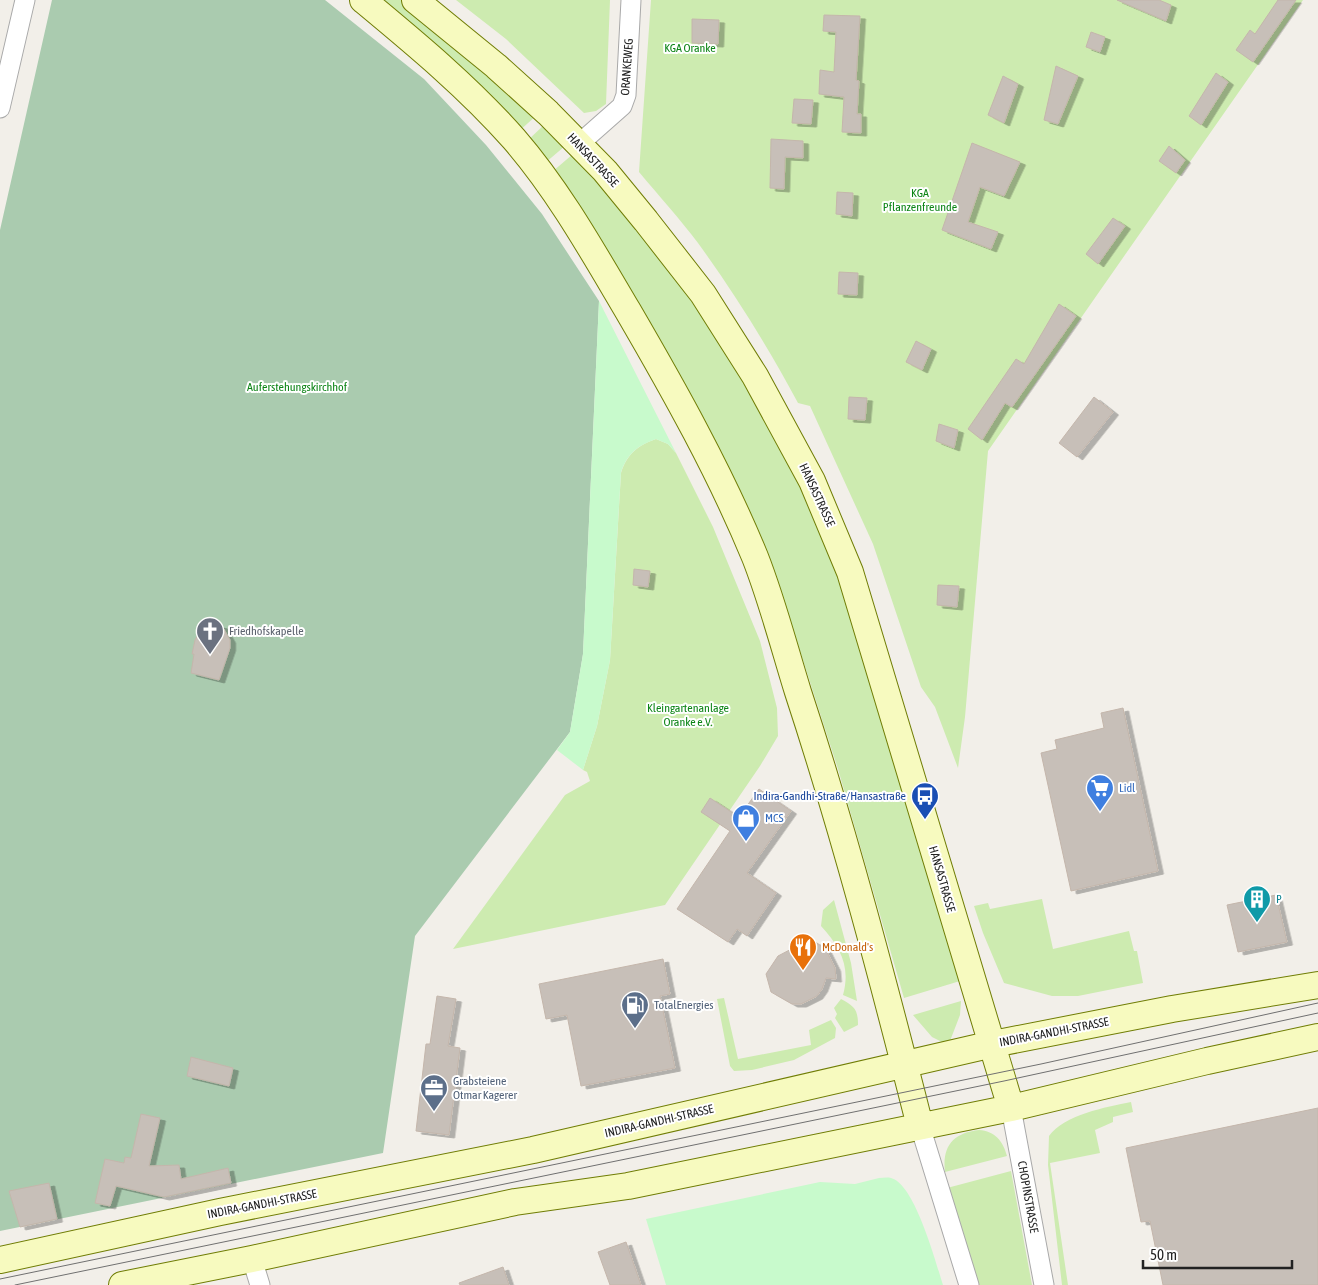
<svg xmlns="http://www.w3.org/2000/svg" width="1318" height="1285" font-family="'Asap Condensed',sans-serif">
  <defs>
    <filter id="shadow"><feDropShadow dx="5.5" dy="3" stdDeviation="0" flood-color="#0004"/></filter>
  </defs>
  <rect width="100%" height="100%" fill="#f2efe9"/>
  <path fill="#cdebb0" d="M376 0H403L537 115 518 132Z
    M456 0H610L606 104 596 111 584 113 506 39Z
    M651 0H1303L988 451 965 717 958 768 935 707 921 687 873 544 810 406 798 403C768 347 735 294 698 243 680 219 659 196 639 172Z
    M545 124 565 146 545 163 526 142Z
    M573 154 613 197 701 309 752 389 804 495 841 584 960 981 904 998 838 769 792 626 552 172Z
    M656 439 668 444 676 453 713 527 760 641 777 708 778 736 760 766 665 905 453 949 565 795 590 781 587 772 583 770 597 726 610 660 621 473C627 454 638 445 656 439Z
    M1042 899 1053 949 1129 931 1134 951H1137L1143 983 1078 996H1052L1004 983 983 933 974 906 988 903 990 909Z
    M834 900 851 963 857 1001 843 995C851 966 840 947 821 926L823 910Z
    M724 998 738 1059 811 1045 809 1030 831 1020 836 1028 835 1038 794 1060 752 1070 734 1071 730 1066 717 999Z
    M841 999C854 1006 858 1009 858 1025L844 1032 835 1018 837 1014 834 1008Z
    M961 1001 960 1015 950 1041 944 1043 932 1037 913 1015Z
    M1131 1102 1133 1112 1113 1117V1122L1095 1130 1100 1153 1050 1163 1068 1285H1062L1048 1165 1049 1136C1064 1115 1106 1107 1131 1102Z
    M979 1130C995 1131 1003 1141 1007 1156L945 1172C942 1146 953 1133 979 1130Z
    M1011 1171 1032 1285H977L947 1188Z"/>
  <path fill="#aacbaf" d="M52 0H325L424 79 486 145 542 214 599 301 583 654 570 732 415 936 383 1153 0 1231V230Z"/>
  <path fill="#c8facc" d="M599 301 676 453 668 444 656 439C638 445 627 454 621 472L610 660 597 726 583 770 557 750 570 732 583 654Z
    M879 1178C883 1178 887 1177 891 1178 915 1184 936 1263 943 1285H666L646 1219 820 1182 855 1184Z"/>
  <path fill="#c7bfb8" stroke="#c4b6ab" filter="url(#shadow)" d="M1117 0H1159L1171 5 1166 21Z
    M1278 0H1296L1253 62 1236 50 1250 30 1255 34Z
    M824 15 860 16 856 80 859 81 857 114H861V133L842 132 844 97 819 94 820 70 834 72 836 32 823 31Z
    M692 19 719 20 718 44 692 43Z
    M1091 32 1105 37 1100 52 1086 47Z
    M1056 66 1078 76 1058 124 1044 120Z
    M1216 73 1228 82 1201 125 1189 116Z
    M1003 76 1018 84 1004 123 988 115Z
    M794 99 813 100 811 124 792 123Z
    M771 139 803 141V158L785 157 784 189 770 188Z
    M972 143 1020 162 1004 196 980 187 968 222 998 232 991 249 942 230Z
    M1169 146 1185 160 1176 173 1159 161Z
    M837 192 853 193 852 216 836 214Z
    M1113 218 1125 226 1098 264 1086 254Z
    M839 272 858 273 857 295 838 294Z
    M1059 304 1076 316 1012 407 1005 403 982 440 968 429 1016 359 1024 364Z
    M916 341 931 349 922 370 906 362Z
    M849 397 867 398 865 420 848 419Z
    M1094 397 1113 412 1077 457 1059 443Z
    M939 424 958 430 954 448 936 441Z
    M634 569 650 571 648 587 633 585Z
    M938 585 959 586 957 607 937 605Z
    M213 624 222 626 230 640V648L219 680 191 673 194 654H192L195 640 199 633Z
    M1123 708 1158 871 1071 891 1041 753 1057 749 1055 740 1104 728 1101 713Z
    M759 789 791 811 747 873 776 893 747 936 737 929 728 942 677 909 730 831 701 812 710 798 739 817Z
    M1276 895 1287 942 1238 952 1227 905Z
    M799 935 817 943 826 950 835 968 836 979 826 978 822 989 817 996 801 1004H792L771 992 766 974 778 956 799 945Z
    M663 959 670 994 660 996 675 1068 581 1086 567 1015 546 1019 539 984Z
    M437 996 456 999 448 1046 460 1048 449 1135 416 1131 426 1044H430Z
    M191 1057 233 1068 229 1086 187 1076Z
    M1318 1108V1285H1163L1150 1221 1141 1222 1126 1148Z
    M141 1114 160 1118 149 1166 179 1165 181 1179 228 1168 231 1183 164 1197 116 1186 110 1206 95 1203 105 1159 124 1163 125 1157 131 1158Z
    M49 1183 57 1219 20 1227 9 1191Z
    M626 1242 641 1285H610L598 1252Z
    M503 1267 509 1285H460L459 1283Z"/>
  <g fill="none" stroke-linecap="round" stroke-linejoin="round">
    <g stroke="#a9a9a9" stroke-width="21">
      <path id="minor" d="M0 108 25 0
        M579 144 622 106 626 95 631 0
        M1011 1108 1044 1285
        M920 1126 969 1285
        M252 1259 260 1285"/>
    </g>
    <g stroke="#707d05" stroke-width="28">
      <path id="secondary" d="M363 0C416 44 468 87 514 139 559 191 593 252 628 311 674 390 720 472 755 557 772 600 784 647 798 692 845 835 883 980 920 1126
        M415 0 496 66 548 113 605 171 646 221 703 294 755 376 812 481 850 572 1011 1108
        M0 1260 220 1212 533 1150 993 1044 1172 1009 1318 985
        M122 1285 252 1259 515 1202 628 1186 1011 1108 1207 1061 1318 1037"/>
    </g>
    <use href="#minor" stroke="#fff" stroke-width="19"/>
    <use href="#secondary" stroke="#f7fabf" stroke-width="26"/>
    <path stroke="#707070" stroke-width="1" d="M0 1279 1041 1064 1318 1003
      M15 1285 1004 1081 1318 1013"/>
  </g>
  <defs>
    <g id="church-pin" transform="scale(1.4375)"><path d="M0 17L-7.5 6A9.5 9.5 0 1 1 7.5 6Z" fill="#6b7280" stroke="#fff"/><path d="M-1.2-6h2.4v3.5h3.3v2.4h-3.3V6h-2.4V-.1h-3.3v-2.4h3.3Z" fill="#fff"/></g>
    <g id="supermarket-pin" transform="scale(1.4375)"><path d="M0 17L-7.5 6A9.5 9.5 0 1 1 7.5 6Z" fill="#3f7fe0" stroke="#fff"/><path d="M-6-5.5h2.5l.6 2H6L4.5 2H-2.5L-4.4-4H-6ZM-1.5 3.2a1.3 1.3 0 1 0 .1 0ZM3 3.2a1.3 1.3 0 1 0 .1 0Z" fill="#fff"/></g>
    <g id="bus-pin" transform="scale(1.4375)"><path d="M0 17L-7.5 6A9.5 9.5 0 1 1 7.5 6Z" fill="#1a4fb4" stroke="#fff"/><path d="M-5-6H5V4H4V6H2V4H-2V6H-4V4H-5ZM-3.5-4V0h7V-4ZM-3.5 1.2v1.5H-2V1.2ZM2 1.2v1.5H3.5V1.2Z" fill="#fff"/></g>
    <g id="shop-pin" transform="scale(1.4375)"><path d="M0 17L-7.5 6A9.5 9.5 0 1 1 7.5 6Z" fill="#3f7fe0" stroke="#fff"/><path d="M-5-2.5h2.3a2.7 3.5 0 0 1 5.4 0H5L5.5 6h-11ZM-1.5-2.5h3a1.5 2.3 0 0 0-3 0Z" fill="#fff"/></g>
    <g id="building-pin" transform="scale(1.4375)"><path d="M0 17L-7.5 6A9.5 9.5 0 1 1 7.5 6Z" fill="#0f9aa8" stroke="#fff"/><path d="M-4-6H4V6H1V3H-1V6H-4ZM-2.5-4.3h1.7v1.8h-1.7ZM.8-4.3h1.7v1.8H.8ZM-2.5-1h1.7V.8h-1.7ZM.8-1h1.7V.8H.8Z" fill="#fff"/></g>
    <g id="restaurant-pin" transform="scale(1.4375)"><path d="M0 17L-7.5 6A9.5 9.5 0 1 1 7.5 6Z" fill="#e8710a" stroke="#fff"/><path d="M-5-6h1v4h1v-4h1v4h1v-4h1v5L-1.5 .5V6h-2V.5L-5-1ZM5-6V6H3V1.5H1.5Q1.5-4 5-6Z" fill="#fff"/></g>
    <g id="fuel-pin" transform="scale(1.4375)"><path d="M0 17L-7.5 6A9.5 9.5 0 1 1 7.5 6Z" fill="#5c6f8a" stroke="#fff"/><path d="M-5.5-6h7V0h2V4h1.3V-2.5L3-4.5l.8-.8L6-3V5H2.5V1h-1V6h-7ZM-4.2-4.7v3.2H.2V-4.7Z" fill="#fff"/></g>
    <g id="office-pin" transform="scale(1.4375)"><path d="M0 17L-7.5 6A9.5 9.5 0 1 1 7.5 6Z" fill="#5c6f8a" stroke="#fff"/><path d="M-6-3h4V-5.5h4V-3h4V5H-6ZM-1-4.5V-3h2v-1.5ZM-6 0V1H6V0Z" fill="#fff"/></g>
  </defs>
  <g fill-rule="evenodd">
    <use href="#church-pin" x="210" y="631"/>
    <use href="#supermarket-pin" x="1100" y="788"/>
    <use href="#bus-pin" x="925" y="796"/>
    <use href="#shop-pin" x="746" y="818"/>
    <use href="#building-pin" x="1257" y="899"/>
    <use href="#restaurant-pin" x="803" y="947"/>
    <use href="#fuel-pin" x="635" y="1005"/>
    <use href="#office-pin" x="434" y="1088"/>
  </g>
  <g text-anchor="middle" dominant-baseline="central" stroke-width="4" stroke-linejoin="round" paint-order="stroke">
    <g font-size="12" fill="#0c8416" stroke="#fff">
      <text x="690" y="48">KGA Oranke</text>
      <text x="920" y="193">KGA<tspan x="920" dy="14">Pflanzenfreunde</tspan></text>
      <text x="297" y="387">Auferstehungskirchhof</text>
      <text x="688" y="708">Kleingartenanlage<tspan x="688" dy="14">Oranke e.V.</tspan></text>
    </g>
    <g font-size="12" fill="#222" stroke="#fff">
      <text transform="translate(627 67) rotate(-86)">ORANKEWEG</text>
      <text transform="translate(593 160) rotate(47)">HANSASTRASSE</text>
      <text transform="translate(817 495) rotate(65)">HANSASTRASSE</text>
      <text transform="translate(942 879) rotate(74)">HANSASTRASSE</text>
      <text transform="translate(1054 1032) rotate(-11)">INDIRA-GANDHI-STRASSE</text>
      <text transform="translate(659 1121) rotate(-13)">INDIRA-GANDHI-STRASSE</text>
      <text transform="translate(1028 1197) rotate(80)">CHOPINSTRASSE</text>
      <text transform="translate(262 1204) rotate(-11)">INDIRA-GANDHI-STRASSE</text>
    </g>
    <g font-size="12" fill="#5b616d" stroke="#fff" text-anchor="start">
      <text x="229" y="631">Friedhofskapelle</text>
    </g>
    <g font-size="12" fill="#366cbe" stroke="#fff" text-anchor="start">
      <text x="1119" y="788">Lidl</text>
      <text x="765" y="818">MCS</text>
    </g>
    <g font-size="12" fill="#164399" stroke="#fff" text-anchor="end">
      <text x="906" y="796">Indira-Gandhi-Straße/Hansastraße</text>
    </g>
    <g font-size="12" fill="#0d838f" stroke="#fff" text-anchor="start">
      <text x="1276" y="899">P</text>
    </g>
    <g font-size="12" fill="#c56008" stroke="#fff" text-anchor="start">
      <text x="822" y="947">McDonald's</text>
    </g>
    <g font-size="12" fill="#4e5e75" stroke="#fff" text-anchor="start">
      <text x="654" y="1005">TotalEnergies</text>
      <text x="453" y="1081">Grabsteiene<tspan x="453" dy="14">Otmar Kagerer</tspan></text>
    </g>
  </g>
  <path d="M1143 1260v8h149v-8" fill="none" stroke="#222222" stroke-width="2.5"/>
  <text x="1150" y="1260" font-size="15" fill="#222222" stroke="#ffffff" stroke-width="4" paint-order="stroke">50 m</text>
</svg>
